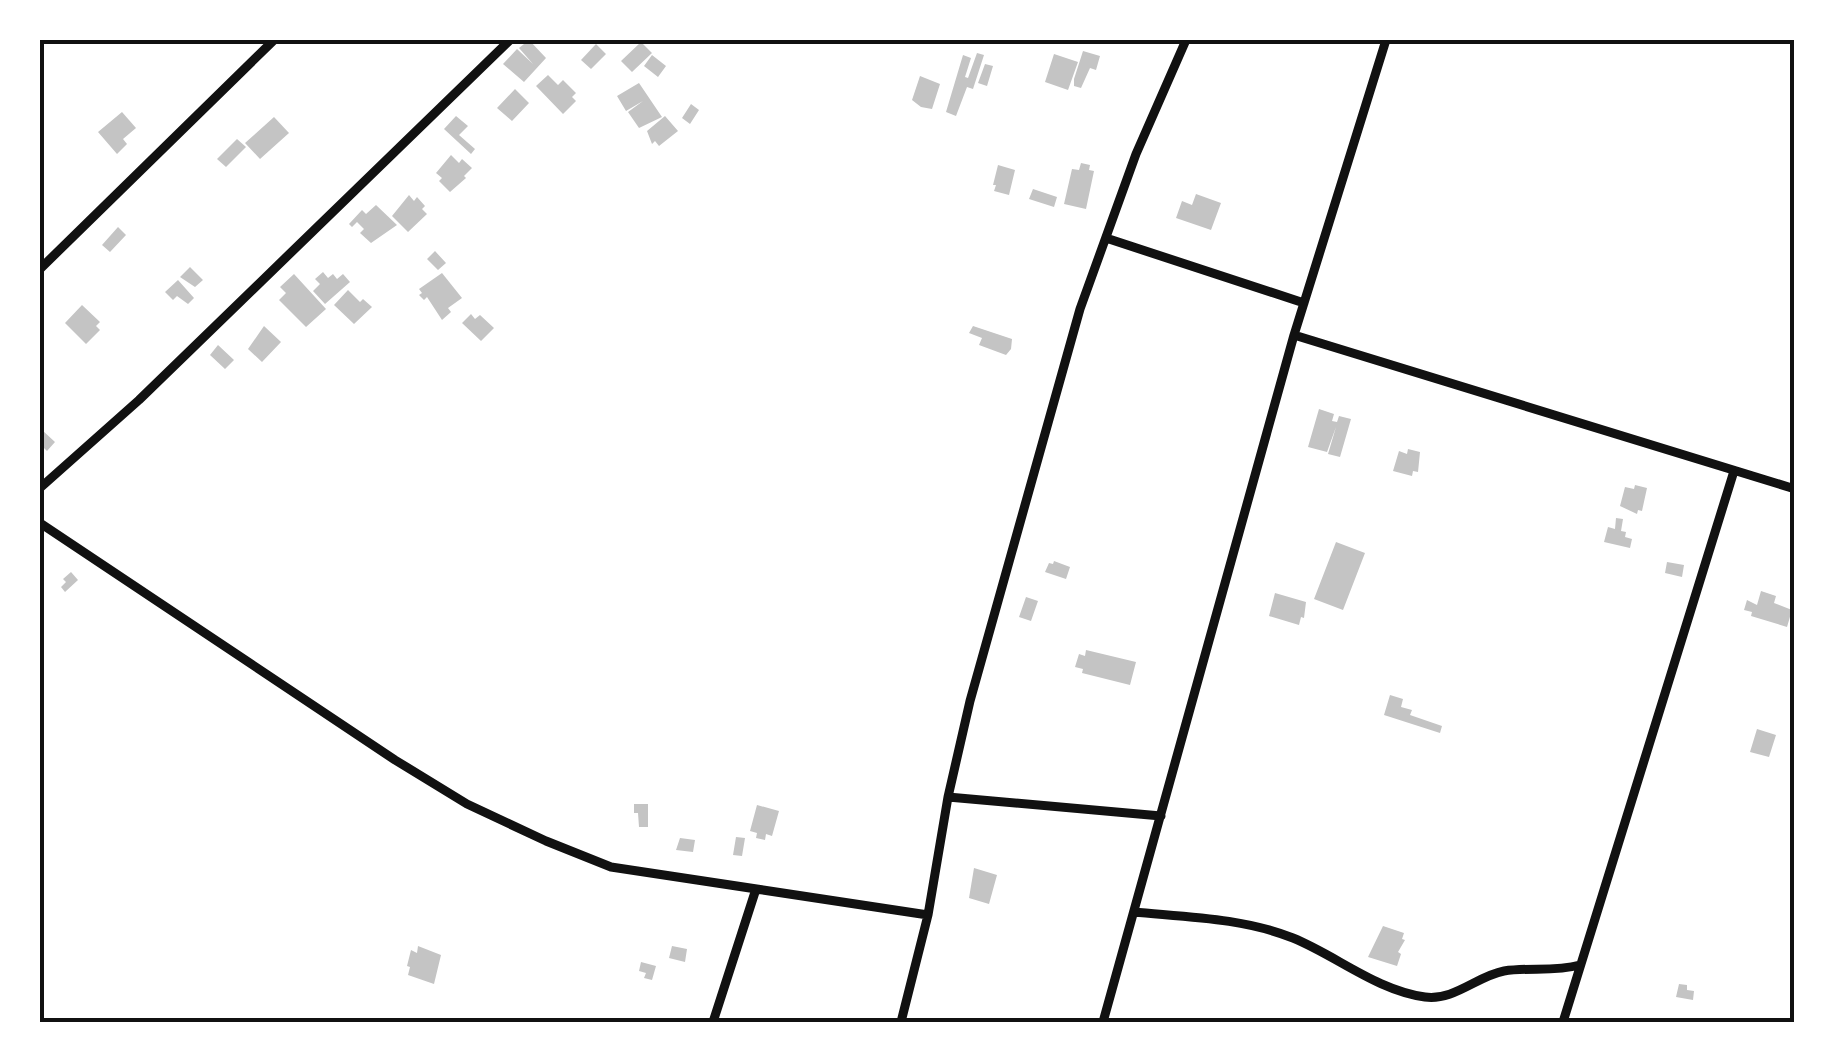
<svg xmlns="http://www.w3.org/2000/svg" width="1835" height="1062" font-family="'Nunito Sans',sans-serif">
  <rect width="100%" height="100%" fill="#fff"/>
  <path fill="#c4c4c4" d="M529 40 546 58 524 82 503 64 517 49 533 64 519 48Z
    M641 42 652 53 632 72 621 61Z
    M596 44 606 54 591 69 581 60Z
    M1083 51 1100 56 1096 70 1090 68 1081 88 1074 86V79Z
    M977 53 984 55 973 89 967 87 956 116 946 112 963 55 971 58 965 77 968 78Z
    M1054 54 1078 62 1068 90 1045 82Z
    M652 55 666 66 658 77 644 66Z
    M985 64 993 66 987 86 978 83Z
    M548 75 558 85 563 80 576 93 572 97 576 101 563 114 536 86Z
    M920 76 940 84 932 109 921 107 912 100Z
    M639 83 662 117 639 128 628 112 643 101 626 111 617 96Z
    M515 89 529 103 512 121 497 108Z
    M691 104 699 110 690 124 682 118Z
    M122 112 136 128 123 139 127 144 117 154 98 132Z
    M456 116 468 126 459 135 475 149 471 154 444 129Z
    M665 116 678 131 659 146 655 141 652 144 647 131Z
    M274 117 289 133 260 159 245 143Z
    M237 139 246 147 226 167 217 159Z
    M451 155 459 163 462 159 472 168 464 176 466 178 450 192 439 181 442 178 436 173Z
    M1081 163 1090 165 1089 170 1094 171 1086 209 1064 204 1072 169 1079 170Z
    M998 165 1015 170 1009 195 994 191 996 185H993Z
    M1033 189 1057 197 1054 207 1029 199Z
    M1196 194 1221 203 1211 230 1176 218 1182 201 1192 205Z
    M409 195 414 201 417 197 425 206 422 209 427 214 408 232 392 216Z
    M376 205 397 225 371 243 360 233 364 229 357 222 352 227 349 224 362 210 366 214Z
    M118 227 126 235 110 252 102 245Z
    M435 251 446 263 438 270 427 259Z
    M190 267 203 280 195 287 180 277Z
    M323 272 328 278 333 274 337 279 343 274 350 282 325 304 313 291 320 284 315 279Z
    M442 273 462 298 448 308 451 312 442 320 427 297 424 300 419 295 422 293 419 289Z
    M294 274 326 309 306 327 279 300 286 293 280 287Z
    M178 280 194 298 188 304 177 296 173 300 165 292Z
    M348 290 360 302 363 299 372 307 354 324 334 305Z
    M82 305 100 322 96 326 100 330 86 344 65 323Z
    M471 314 475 319 480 315 494 328 481 341 462 323Z
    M264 326 281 342 262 362 248 349Z
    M973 326 1012 339 1011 349 1006 355 979 345 982 338 969 333Z
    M218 345 234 360 225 369 210 355Z
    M1319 409 1334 414 1332 421 1337 422 1339 416 1351 419 1340 457 1328 454 1336 427 1327 452 1308 447Z
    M42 430 55 442 47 451 40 444Z
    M1408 449 1420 452 1418 472 1413 471 1412 476 1393 471 1399 451 1407 454Z
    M1635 485 1647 488 1642 511 1638 510 1637 514 1620 506 1625 487 1634 489Z
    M1616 518 1623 519 1621 531 1626 532 1625 537 1632 539 1630 548 1604 542 1608 527 1615 529Z
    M1336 542 1365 553 1343 610 1314 599Z
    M1054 561 1070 567 1066 579 1045 572 1049 563 1053 564Z
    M1667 562 1684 565 1682 577 1665 573Z
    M71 572 78 580 65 592 61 587 66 582 63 579Z
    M1761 591 1776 596 1774 603 1792 610 1787 627 1751 616 1752 612 1744 610 1747 600 1757 605Z
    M1275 593 1306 602 1304 618 1301 617 1299 625 1269 616Z
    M1026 597 1038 601 1031 621 1019 617Z
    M1086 650 1136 662 1130 685 1082 673 1083 669 1075 667 1079 654 1085 656Z
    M1390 695 1403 699 1401 707 1412 710 1410 715 1442 726 1440 733 1384 715Z
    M1757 729 1776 735 1769 757 1750 752Z
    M634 804H648V827H639L638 813H634Z
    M757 805 779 811 772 836 766 834 765 840 756 838 757 833 750 831Z
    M736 837 745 838 742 856 733 855Z
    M680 838 695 840 693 852 676 850Z
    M974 868 997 875 989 904 969 898Z
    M1383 926 1404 933 1402 939 1405 940 1398 952 1401 954 1397 966 1368 957Z
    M418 946 441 955 434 984 408 975 410 967 407 966 411 950 417 953Z
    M672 946 687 949 685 962 669 958Z
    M641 962 656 966 652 980 644 978 646 973 639 971Z
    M1679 984 1687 985V990L1694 991 1693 1000 1676 997Z"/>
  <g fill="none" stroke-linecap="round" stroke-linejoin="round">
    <path stroke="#111" stroke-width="9" d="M1106 238 1304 303
      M40 269 274 40
      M1294 335 1795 489
      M40 488 139 400 510 40
      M40 523 395 760 467 804 546 841 611 867 928 915 948 797 970 701 1080 309 1136 154 1186 40
      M948 797 1161 816
      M1134 912C1187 917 1243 918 1293 938 1337 956 1376 990 1425 997 1454 1001 1477 976 1504 971 1530 967 1554 972 1580 965
      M713 1022 756 889
      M901 1022 928 915
      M1103 1022 1294 335 1386 40
      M1563 1022 1734 471"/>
  </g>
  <rect width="1835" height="1062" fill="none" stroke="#ffffff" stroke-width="85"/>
  <rect x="42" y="42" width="1750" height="978" fill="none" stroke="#111" stroke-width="4"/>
</svg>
